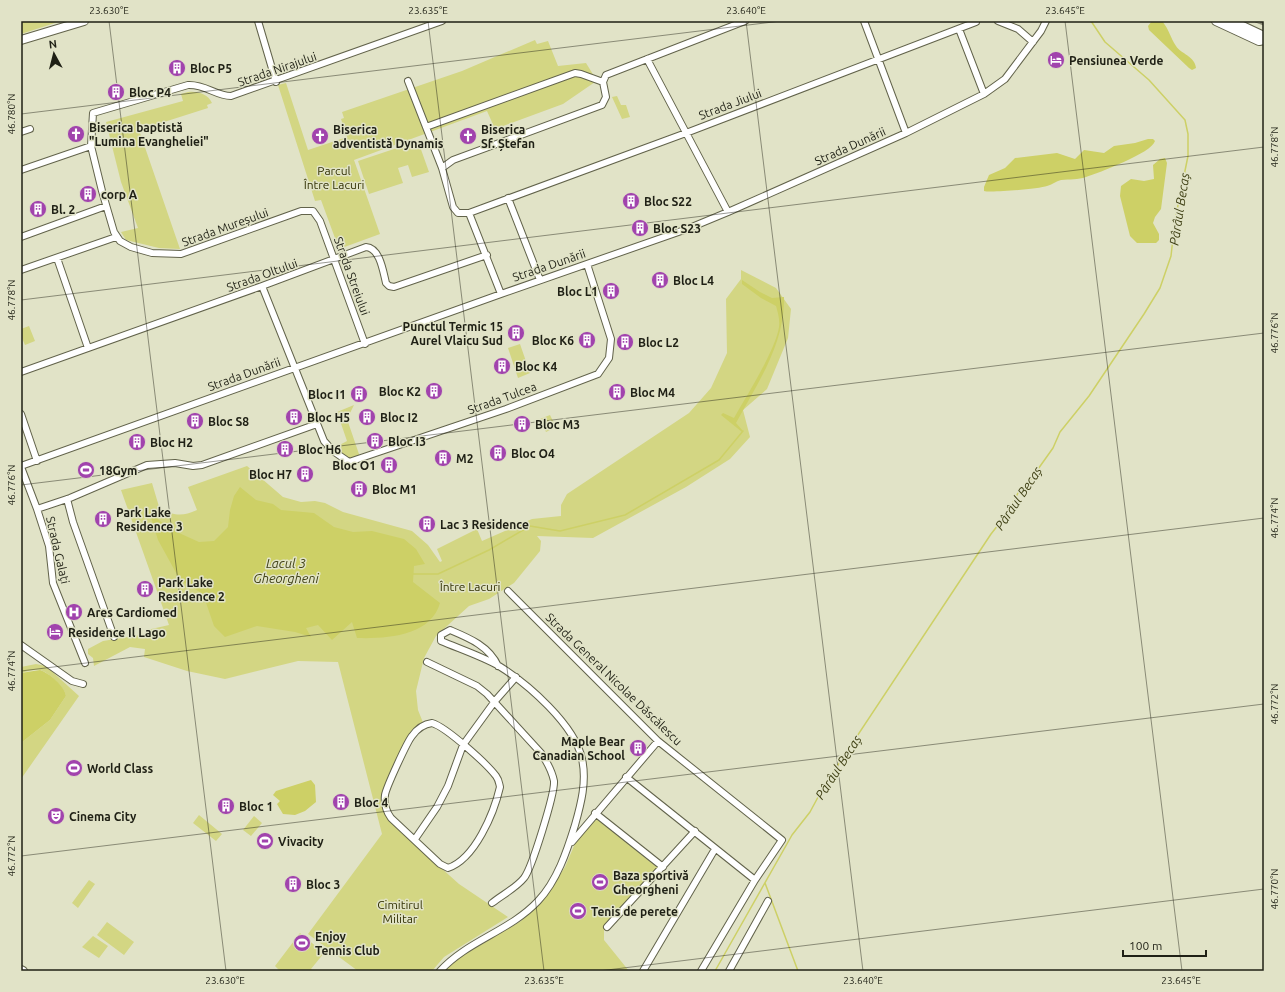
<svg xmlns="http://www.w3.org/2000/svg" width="1285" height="992" font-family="Ubuntu,sans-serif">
  <rect width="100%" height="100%" fill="#e1e3c7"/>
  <path fill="#d3d683" d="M21 21H61L21 34Z
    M535 40 537 44 548 41 558 66 586 63 594 76 595 82 563 104 495 129 487 111 354 160 380 234 339 249 321 200 315 201 278 85 286 83 308 150 347 137 341 119 344 118 342 112 462 71Z
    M188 92C198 91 208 94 212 103L207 105 208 108 139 130 180 249 159 248 126 240 121 232 138 228 121 182 106 122 183 101 181 94Z
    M617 96 621 105H626L630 117 622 119 612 97Z
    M418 141 429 172 412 177 408 165 398 168 403 183 369 194 358 161Z
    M741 270 776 288 791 309 788 338 767 389 743 410 750 437 730 459 686 487 593 538 537 536 541 541 540 551 514 583 489 599 469 606 436 636 424 658 416 691 418 710 424 725 412 736 385 795 393 820 391 823 459 884 508 917 444 957 432 971H358L308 934 382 834 338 662 298 661 225 679 187 671 144 657 145 649 130 647 94 666 93 658 88 654V649L103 641 146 634 147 630 169 625 121 490 152 483 160 510C175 515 182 517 197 510L188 487 247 466 283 497 301 502 315 501 325 503 343 512 412 531 428 545 440 562 442 561 437 549 477 529 482 541 532 519 561 516V505L567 494 689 413 711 388 727 353 726 299 741 279Z
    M29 326 35 341 25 345 21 336V329Z
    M520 344 530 373 518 378 508 348Z
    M354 405 347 419 360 457C348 461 344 456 334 448L347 441 337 412Z
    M550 415 556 427 546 432 540 419Z
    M36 664 46 666 79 696 21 779V743L50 720 66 696C65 687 48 672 40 670 34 669 26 672 21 673V667Z
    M199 815 222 834 216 841 193 823Z
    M254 816 262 823 251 836 243 830Z
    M598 820 658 868 604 926V940L629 971H445L452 962 521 921 545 897 565 867 577 839 592 821Z
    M89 880 95 884 78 908 72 903Z
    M107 922 134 942 124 955 97 935Z
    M300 933 324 953 311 969 313 971H280L275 966Z
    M93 936 108 946 99 958 82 947Z"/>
  <path fill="#cdd066" d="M1152 21H1162C1170 31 1170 37 1176 46 1181 54 1195 56 1196 68L1192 70 1189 68 1149 30 1148 26Z
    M1148 139H1153L1155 141C1152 153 1098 173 1086 177 1078 180 1070 179 1061 180 1056 181 1052 185 1047 186 1039 189 990 193 984 191V187L989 175 1005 168 1015 158 1057 153 1075 159 1084 150 1104 153 1114 146 1135 143Z
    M1165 158 1167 163 1161 209 1155 217 1153 223 1159 234V240L1156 243H1137L1130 236 1120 196 1121 186 1131 179 1144 181 1154 179 1153 165 1160 159Z
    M742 280 760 292 772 298 784 297V302C783 347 757 384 736 423L743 431 742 432 721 415 723 413 734 418C746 397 776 349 779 327 780 320 778 313 776 306L761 298 742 284Z
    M240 487 256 500 273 504 281 510 314 513 334 527 353 532 372 531 404 539 416 549 425 564 414 566 413 582 440 603C431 636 386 639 357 638L352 622 332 640 318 625 306 628 311 637 295 632 257 626 225 637 214 626 203 594 180 580 158 540 149 511 168 528 199 542 214 541 228 527 230 510 234 496Z
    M40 670C49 673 65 686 66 696L50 720 21 743V673Z
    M311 780 315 785 316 802 305 811 295 815 283 814 277 804 280 801 273 795 276 791Z"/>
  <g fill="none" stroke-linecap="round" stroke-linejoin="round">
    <path stroke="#cdd066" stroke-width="1.5" d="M413 574H438L489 550 530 526 560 531 625 515 719 460 743 431
      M765 883 798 971
      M715 971 792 835 810 812 824 786 991 534 1006 515 1018 493 1026 486 1053 448 1060 432 1089 396 1144 314 1160 288 1171 256 1175 220 1188 156V134L1185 120 1149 80 1105 42 1091 21"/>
    <g stroke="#62634b" stroke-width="8">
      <path id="minor" d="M258 21 276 82
        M864 21 906 133
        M998 21 1018 29 1033 42
        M959 29 984 94
        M647 59 728 212
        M408 81 442 168 453 207 458 213H469L686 133 976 22
        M426 127 575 73 581 74 603 82
        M21 132 30 129
        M442 168 453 160 602 105 606 97 603 82 606 75 745 21
        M21 170 91 146
        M508 198 540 280
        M469 213 501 294
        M21 237 106 206
        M57 258 88 348
        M21 270 116 237
        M262 286 324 441 333 451 349 462 506 409 598 374 609 358 611 339 587 264
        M365 344 320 221 313 211H301L181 254 152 253 131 247 120 241 114 232 102 191 91 146 93 113 188 85C205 84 216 96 231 96L442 21
        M21 372 262 286 366 247C380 248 383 271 386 283L389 286 394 287 487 255
        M21 414 37 461
        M21 466 501 294 687 229 728 212 906 133 984 94 1005 79 1041 31 1046 21
        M21 467 37 509 70 498 147 465 175 463 193 466 202 465 317 424
        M67 499 73 522 114 637
        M37 509 49 546 53 583 85 663
        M508 591 658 741 782 840 755 880 701 971
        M21 645 72 681 83 684
        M427 662 477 686 487 694 541 753C547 762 552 771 554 781 555 793 532 868 524 878 516 888 502 895 492 903
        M432 723C446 727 486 763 496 776 499 780 499 783 500 787 494 813 475 859 448 868L440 864 391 818C386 811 384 803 385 795 386 788 407 742 412 736 417 729 424 724 432 723Z
        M626 777 755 880
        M595 813 663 867
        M415 839 437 807 448 786 463 745 495 701 516 677
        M572 842 658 741
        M607 927 695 831
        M440 971C467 941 510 931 538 901 557 881 567 851 575 825 581 804 587 781 582 759 575 725 528 684 499 666 481 656 460 649 441 641V635L450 630C469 638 489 646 498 666
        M643 971 715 849
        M729 971 768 901"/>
    </g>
    <g stroke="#62634b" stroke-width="10">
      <path id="major" d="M1216 21 1259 41 1264 40
        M1232 21 1264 36
        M21 40 84 21
        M21 970 23 971"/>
    </g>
    <use href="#minor" stroke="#fff" stroke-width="6"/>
    <use href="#major" stroke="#fff" stroke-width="8"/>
    <g stroke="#848571" stroke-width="3">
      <path id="rail" d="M1256 21 1264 24"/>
    </g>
    <use href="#rail" stroke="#e1e3c7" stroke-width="1.5" stroke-dasharray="4.5" stroke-linecap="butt"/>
  </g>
  <path fill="none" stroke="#1f2015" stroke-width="1" stroke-opacity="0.45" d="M109 21 226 971M428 21 544 971M746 21 863 971M1065 21 1182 971M21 114 781 21M21 300 1264 147M21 485 1264 333M21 671 1264 518M21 856 1264 704M599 971 1264 889"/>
  <defs>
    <g id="hotel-disc" transform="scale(0.9)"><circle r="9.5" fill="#a143ad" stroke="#e1e3c7"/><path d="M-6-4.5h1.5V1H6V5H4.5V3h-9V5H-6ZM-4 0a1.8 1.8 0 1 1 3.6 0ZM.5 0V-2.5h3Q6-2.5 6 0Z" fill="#fff"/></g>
    <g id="building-disc" transform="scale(0.9)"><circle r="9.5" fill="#a143ad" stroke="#e1e3c7"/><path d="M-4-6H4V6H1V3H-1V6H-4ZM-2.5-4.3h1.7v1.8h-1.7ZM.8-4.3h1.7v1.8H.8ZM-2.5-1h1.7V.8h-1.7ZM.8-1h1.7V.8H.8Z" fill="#fff"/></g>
    <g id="church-disc" transform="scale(0.9)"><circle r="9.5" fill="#a143ad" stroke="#e1e3c7"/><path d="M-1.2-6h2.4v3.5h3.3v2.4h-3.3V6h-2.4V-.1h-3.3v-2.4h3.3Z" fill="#fff"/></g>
    <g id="stadium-disc" transform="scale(0.9)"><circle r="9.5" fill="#a143ad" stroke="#e1e3c7"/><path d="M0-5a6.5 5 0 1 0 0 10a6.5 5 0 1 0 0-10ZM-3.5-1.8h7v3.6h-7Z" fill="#fff"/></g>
    <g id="hospital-disc" transform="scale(0.9)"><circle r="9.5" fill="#a143ad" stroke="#e1e3c7"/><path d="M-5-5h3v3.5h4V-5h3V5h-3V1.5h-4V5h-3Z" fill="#fff"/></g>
    <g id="theatre-disc" transform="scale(0.9)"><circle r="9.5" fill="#a143ad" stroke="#e1e3c7"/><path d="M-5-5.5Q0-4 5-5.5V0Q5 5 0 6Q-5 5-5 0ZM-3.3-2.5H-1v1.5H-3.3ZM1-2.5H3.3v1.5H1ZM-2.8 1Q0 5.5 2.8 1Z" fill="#fff"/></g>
  </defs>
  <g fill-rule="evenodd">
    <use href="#hotel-disc" x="1056" y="60"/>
    <use href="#building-disc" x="177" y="68"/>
    <use href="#building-disc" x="116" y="92"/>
    <use href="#church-disc" x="76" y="134"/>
    <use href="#church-disc" x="320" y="136"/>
    <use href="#church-disc" x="468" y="136"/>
    <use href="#building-disc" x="88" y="194"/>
    <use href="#building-disc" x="631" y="201"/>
    <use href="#building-disc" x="38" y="209"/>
    <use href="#building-disc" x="640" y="228"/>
    <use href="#building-disc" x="660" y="280"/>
    <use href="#building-disc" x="611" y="291"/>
    <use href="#building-disc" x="516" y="333"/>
    <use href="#building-disc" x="587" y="340"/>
    <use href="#building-disc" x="625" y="342"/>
    <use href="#building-disc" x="502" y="366"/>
    <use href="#building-disc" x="434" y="391"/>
    <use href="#building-disc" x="617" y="392"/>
    <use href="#building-disc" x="359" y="394"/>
    <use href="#building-disc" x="294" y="417"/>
    <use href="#building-disc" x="367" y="417"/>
    <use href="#building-disc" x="195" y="421"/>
    <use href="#building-disc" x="522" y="424"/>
    <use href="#building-disc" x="375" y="441"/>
    <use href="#building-disc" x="137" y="442"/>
    <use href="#building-disc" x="285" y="449"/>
    <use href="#building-disc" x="498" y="453"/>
    <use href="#building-disc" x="443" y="458"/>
    <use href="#building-disc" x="389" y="465"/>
    <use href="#stadium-disc" x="86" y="470"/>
    <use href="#building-disc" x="305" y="474"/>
    <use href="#building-disc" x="359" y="489"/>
    <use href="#building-disc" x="103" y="519"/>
    <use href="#building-disc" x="427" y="524"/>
    <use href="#building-disc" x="145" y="589"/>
    <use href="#hospital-disc" x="74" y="612"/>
    <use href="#hotel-disc" x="55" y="632"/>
    <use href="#building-disc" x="638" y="748"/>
    <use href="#stadium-disc" x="74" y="768"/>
    <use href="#building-disc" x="341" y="802"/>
    <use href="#building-disc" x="226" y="806"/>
    <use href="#theatre-disc" x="56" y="816"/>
    <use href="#stadium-disc" x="265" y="841"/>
    <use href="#stadium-disc" x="600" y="882"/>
    <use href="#building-disc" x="293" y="884"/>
    <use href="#stadium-disc" x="578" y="911"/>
    <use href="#stadium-disc" x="302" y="943"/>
  </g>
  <g text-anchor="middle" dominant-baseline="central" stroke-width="3" stroke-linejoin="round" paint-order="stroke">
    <g font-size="12" font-weight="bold" fill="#1f2015" stroke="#e1e3c7" text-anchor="start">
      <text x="1069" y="60">Pensiunea Verde</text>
      <text x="190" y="68">Bloc P5</text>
      <text x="129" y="92">Bloc P4</text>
      <text x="89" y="127">Biserica baptistă<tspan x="89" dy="14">"Lumina Evangheliei"</tspan></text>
      <text x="333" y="129">Biserica<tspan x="333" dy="14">adventistă Dynamis</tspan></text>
      <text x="481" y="129">Biserica<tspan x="481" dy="14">Sf. Ștefan</tspan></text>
      <text x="101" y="194">corp A</text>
      <text x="644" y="201">Bloc S22</text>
      <text x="51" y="209">Bl. 2</text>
      <text x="653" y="228">Bloc S23</text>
      <text x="673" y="280">Bloc L4</text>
      <text x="598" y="291" text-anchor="end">Bloc L1</text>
      <text x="503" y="326" text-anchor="end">Punctul Termic 15<tspan x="503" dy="14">Aurel Vlaicu Sud</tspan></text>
      <text x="574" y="340" text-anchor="end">Bloc K6</text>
      <text x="638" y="342">Bloc L2</text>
      <text x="515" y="366">Bloc K4</text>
      <text x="421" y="391" text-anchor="end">Bloc K2</text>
      <text x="630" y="392">Bloc M4</text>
      <text x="346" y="394" text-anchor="end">Bloc I1</text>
      <text x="307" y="417">Bloc H5</text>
      <text x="380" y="417">Bloc I2</text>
      <text x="208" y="421">Bloc S8</text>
      <text x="535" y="424">Bloc M3</text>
      <text x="388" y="441">Bloc I3</text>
      <text x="150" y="442">Bloc H2</text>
      <text x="298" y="449">Bloc H6</text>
      <text x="511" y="453">Bloc O4</text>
      <text x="456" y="458">M2</text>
      <text x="376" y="465" text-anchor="end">Bloc O1</text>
      <text x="99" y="470">18Gym</text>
      <text x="292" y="474" text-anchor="end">Bloc H7</text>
      <text x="372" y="489">Bloc M1</text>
      <text x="116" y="512">Park Lake<tspan x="116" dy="14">Residence 3</tspan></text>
      <text x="440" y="524">Lac 3 Residence</text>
      <text x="158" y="582">Park Lake<tspan x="158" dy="14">Residence 2</tspan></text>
      <text x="87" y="612">Ares Cardiomed</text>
      <text x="68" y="632">Residence Il Lago</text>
      <text x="625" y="741" text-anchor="end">Maple Bear<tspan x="625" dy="14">Canadian School</tspan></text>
      <text x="87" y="768">World Class</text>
      <text x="354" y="802">Bloc 4</text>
      <text x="239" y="806">Bloc 1</text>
      <text x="69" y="816">Cinema City</text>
      <text x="278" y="841">Vivacity</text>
      <text x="613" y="875">Baza sportivă<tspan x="613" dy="14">Gheorgheni</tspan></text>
      <text x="306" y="884">Bloc 3</text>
      <text x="591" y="911">Tenis de perete</text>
      <text x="315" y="936">Enjoy<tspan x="315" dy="14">Tennis Club</tspan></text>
    </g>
    <g font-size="12" fill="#1f2015" stroke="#e1e3c7">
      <text transform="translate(277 69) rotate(-19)">Strada Nirajului</text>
      <text transform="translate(730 104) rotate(-21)">Strada Jiului</text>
      <text transform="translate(850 146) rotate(-24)">Strada Dunării</text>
      <text transform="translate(225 227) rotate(-20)">Strada Mureșului</text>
      <text transform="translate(549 265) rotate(-19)">Strada Dunării</text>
      <text transform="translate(262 275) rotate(-20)">Strada Oltului</text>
      <text transform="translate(352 276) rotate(70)">Strada Streiului</text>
      <text transform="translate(244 374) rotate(-20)">Strada Dunării</text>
      <text transform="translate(502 398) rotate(-20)">Strada Tulcea</text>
      <text transform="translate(58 550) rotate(77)">Strada Galați</text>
      <text transform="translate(614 679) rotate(44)">Strada General Nicolae Dăscălescu</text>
    </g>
    <g font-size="12" fill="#323204" stroke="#e1e3c7">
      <text x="334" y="170">Parcul<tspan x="334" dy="14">Între Lacuri</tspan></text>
      <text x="470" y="586">Între Lacuri</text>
      <text x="400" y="904">Cimitirul<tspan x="400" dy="14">Militar</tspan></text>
    </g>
    <g font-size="13" font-style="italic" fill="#3f4014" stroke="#e1e3c7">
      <text transform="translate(1179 209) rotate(-81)">Pârâul Becaș</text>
      <text transform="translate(1018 498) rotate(-56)">Pârâul Becaș</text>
      <text x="286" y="563">Lacul 3<tspan x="286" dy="15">Gheorgheni</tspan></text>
      <text transform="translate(838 767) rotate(-57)">Pârâul Becaș</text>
    </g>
  </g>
  <rect width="1285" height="992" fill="none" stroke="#e1e3c7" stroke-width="44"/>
  <g transform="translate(54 54) rotate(353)" stroke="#e1e3c7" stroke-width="3" paint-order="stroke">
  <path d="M0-3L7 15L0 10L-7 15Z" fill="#1f2015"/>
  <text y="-6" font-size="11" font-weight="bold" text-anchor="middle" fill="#1f2015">N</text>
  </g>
  <path d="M1123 950v6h83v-6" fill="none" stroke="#1f2015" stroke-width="2"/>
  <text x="1129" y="950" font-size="12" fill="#1f2015" stroke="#e1e3c7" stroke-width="3" paint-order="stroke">100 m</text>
  <rect x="22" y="22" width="1241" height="948" fill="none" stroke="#1f2015" stroke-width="1.5"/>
  <g font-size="10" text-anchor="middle" fill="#1f2015">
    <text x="109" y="14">23.630°E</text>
    <text x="428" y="14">23.635°E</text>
    <text x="746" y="14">23.640°E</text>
    <text x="1065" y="14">23.645°E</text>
    <text transform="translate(11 114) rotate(-90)" y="4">46.780°N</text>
    <text transform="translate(1274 147) rotate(-90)" y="4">46.778°N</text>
    <text transform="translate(11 300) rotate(-90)" y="4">46.778°N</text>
    <text transform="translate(1274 333) rotate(-90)" y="4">46.776°N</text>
    <text transform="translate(11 485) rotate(-90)" y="4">46.776°N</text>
    <text transform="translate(1274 518) rotate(-90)" y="4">46.774°N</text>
    <text transform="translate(11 671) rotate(-90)" y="4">46.774°N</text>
    <text transform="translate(1274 704) rotate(-90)" y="4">46.772°N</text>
    <text transform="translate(11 856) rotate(-90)" y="4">46.772°N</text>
    <text transform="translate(1274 889) rotate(-90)" y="4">46.770°N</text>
    <text x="225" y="984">23.630°E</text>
    <text x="544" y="984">23.635°E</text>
    <text x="863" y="984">23.640°E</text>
    <text x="1181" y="984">23.645°E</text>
  </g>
</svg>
